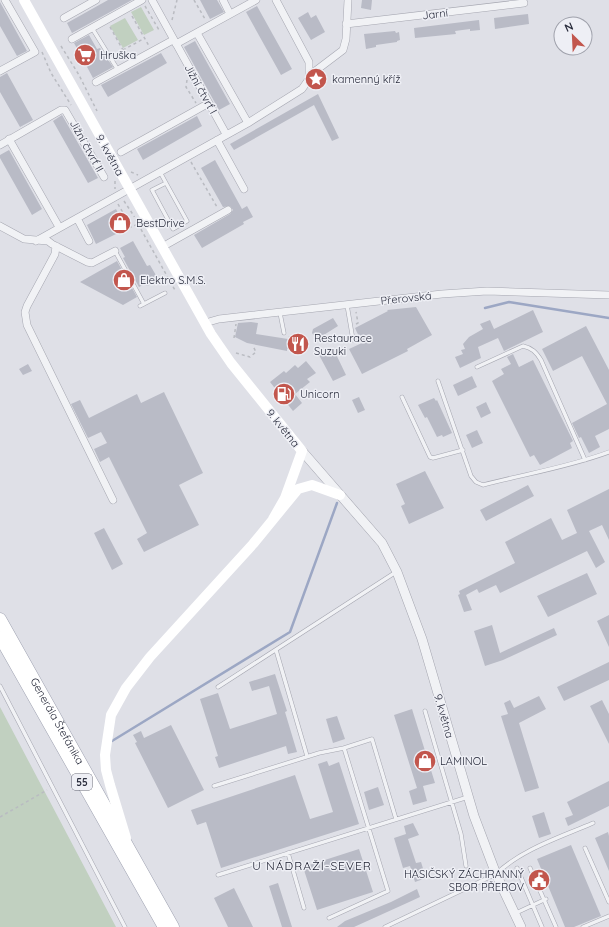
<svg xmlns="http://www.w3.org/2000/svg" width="609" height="927" font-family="Quicksand,sans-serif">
  <rect width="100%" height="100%" fill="#dfe0e7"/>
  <path fill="#c1d0c0" d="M141 7 154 30 144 35 131 12Z
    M125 18 138 40 123 48 110 26Z
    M0 707 116 927H0Z"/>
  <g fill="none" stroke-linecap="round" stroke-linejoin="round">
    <path stroke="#9ca7c4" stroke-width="2.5" d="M485 308 509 302 609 318
      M112 741 290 632 337 503"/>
  </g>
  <path fill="#b9bbc6" d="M108 0H132L72 33 67 23Z
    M200 0H217L224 12 210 19Z
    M362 0H372L371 10 361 8Z
    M0 2 27 51 17 56 0 26Z
    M257 6 292 69 281 75 246 12Z
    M308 12 311 18 316 15 325 32 311 40 298 18Z
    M528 14 529 24 495 29 494 18Z
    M479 20 480 30 470 31V29L455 31 456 34 415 38 414 28Z
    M395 31 396 33 399 32 400 40 397 41V42L376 45V47L366 49 364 34Z
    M89 35 97 49 100 48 113 67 93 78 74 43Z
    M195 41 230 104 219 110 184 47Z
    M161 53 167 63 108 97 101 85Z
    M7 73 33 120 20 127 0 92V77Z
    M318 94 339 138 332 141 314 105 234 150 230 144Z
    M62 115 98 178 88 183 53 121Z
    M197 116 202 126 143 160 137 149Z
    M9 150 42 209 32 215 0 158V155Z
    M215 160 242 209 247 206 253 217 243 222 244 224 202 248 194 235 230 214 233 210 230 206 223 207 201 168Z
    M116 209 126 229 96 244 87 225Z
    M133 241 147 266 150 265 157 277 148 286 143 285 139 287 123 258 125 257 120 248Z
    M117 261 137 297 123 305 80 282Z
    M416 307 432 335 407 349 408 351 362 374 349 349 362 343 355 328 388 311 387 310Z
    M533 310 543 332 504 351 498 338 478 347 481 358 460 368 455 357 463 354 461 350 465 349 463 344 469 337 483 329 480 324 490 320 494 329Z
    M333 318 338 326 319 338 315 337 312 333 313 329Z
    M251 322 258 323 256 334 288 339 289 336 298 337 302 342 301 347 296 350 287 349V351L247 343 235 337 238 323Z
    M586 326 609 370V429L595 436 600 447 589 453 581 437 579 438 572 423 607 404 582 356 553 371 542 349Z
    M333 348 346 375 333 381 319 355Z
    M513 354 519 367 533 360 573 441 570 443 572 448 540 465 534 455 530 457 492 381 504 374 501 369 511 364 507 357Z
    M306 361 316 373 307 379 310 382 295 394 302 403 293 411 270 382 284 371 286 373 295 365 298 368Z
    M28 364 32 371 23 375 19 369Z
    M472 376 477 387 458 396 453 385Z
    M164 392 203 473 179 485 199 525 144 552 137 539 147 533 109 457 100 462 94 449 107 443 101 432 88 438 71 404 80 400 89 418 137 394 141 403Z
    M359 397 365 410 358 413 352 400Z
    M434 398 436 401 437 400 452 433 443 437 442 435 437 437 427 417 425 418 418 405Z
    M486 402 491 413 481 418 476 407Z
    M477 430 483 443 472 448 466 435Z
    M425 471 444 508 409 524 401 506 405 504 396 484Z
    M528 485 534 496 486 521 480 510Z
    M609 489V540L602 525 589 531 605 562 596 568 587 551 500 593 496 585 479 593 477 589 466 595 472 610 464 612 458 595 460 594 459 591 515 563 505 542 551 518 562 540 577 533 567 510Z
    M104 528 123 564 112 570 94 533Z
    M587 573 597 594 548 617 537 596Z
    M609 615V647L597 621Z
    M492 625 500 653 554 628 557 635 503 660 485 666 474 631Z
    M609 662V680L564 701 557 687Z
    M275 674 287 711 285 712 297 752 288 754 286 746 219 768 215 757 218 756 200 699 218 693 230 729 277 714 269 686 252 691 249 682Z
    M539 696 546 709 519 723 539 788 525 792 501 716 508 714 504 703 510 700 514 708Z
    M602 700 609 714V744L590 706Z
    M412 709 435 783 423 786 427 801 413 805 409 791 417 788 394 715Z
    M337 716 345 739 333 743 326 719Z
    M171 725 204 790 168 808 135 743 137 742 133 735 141 731 144 738Z
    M327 761 329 766 339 762 359 824 221 868 206 822 197 825 191 810 295 775 310 819 333 812 318 764Z
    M609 781V806L568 826 565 818 573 815 567 802Z
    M378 787 384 805 369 810 364 792Z
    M544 812 551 834 539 838 532 816Z
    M413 823 419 835 408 839 416 863 421 862 426 878 415 882 410 866 403 868 394 838 406 834 404 826Z
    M608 832 609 836V871L595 838Z
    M571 845 601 916 574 927H565L537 859Z
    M359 849 373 892 317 910 303 867Z
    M278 883 292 927H282L269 886Z
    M234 888 253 927H228L214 898Z
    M417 889 420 897 407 903 354 927H337L345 921 391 902Z"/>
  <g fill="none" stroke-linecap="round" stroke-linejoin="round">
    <g stroke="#a5a6b0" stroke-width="4.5">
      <path id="service" d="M92 28 118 70
        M160 172 166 183
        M166 183 187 221 173 229 152 190Z
        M115 251 144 304
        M347 305 353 340
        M140 306 165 293
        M280 313 284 333
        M477 367 523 346C532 348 536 352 541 360L585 460
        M438 381 471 476 476 482 483 485C525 474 569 467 609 452
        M402 397 430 457 433 458 463 450
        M276 650 307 756
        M0 686 125 927
        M218 687 396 572
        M425 711 461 834 466 866
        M214 786 319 753 344 748
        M585 848 609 902
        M288 853 304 908
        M517 868 542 927
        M530 868 556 927
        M218 875 468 797
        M516 913 546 899
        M329 918 388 891 344 748 372 739 396 819
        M385 927 496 874C522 849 561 837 593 823
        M583 927 609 916"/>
    </g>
    <g stroke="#a5a6b0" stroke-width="8">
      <path id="minor" d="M152 0 226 134
        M223 0 230 14
        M64 18 96 0
        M346 24 524 3
        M197 33 248 123
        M72 39 142 0
        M176 44 256 0
        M0 71 35 52 5 0
        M310 75 343 50 346 39 348 0
        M96 82 173 40
        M9 139 59 227
        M217 140 244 189
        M0 145 61 110H65L104 177
        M121 152 209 103
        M77 218 89 241
        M0 226 24 239 48 241 52 244 87 262 92 263 115 251
        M36 241 248 123 302 89 309 79V62L276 0
        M56 246 55 254 27 306 25 312 27 325 113 500
        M162 247 228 210
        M205 323 219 319 442 294 487 291 609 295"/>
    </g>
    <g stroke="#a5a6b0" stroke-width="10">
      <path id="tertiary" d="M302 451 382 543 397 572 422 639 474 816 496 874 521 927"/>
    </g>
    <g stroke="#9fa2b1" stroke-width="13">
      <g id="primary">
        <path id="s1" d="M0 619 173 927"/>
        <path d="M0 637 164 927"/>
      </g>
    </g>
    <path stroke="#b9bbc1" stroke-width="1.5" stroke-dasharray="3 3" stroke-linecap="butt" d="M194 0 205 19
      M145 6 159 30
      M132 16 149 46
      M172 20 177 0
      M110 27 127 57
      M61 46 79 75 97 111
      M123 50 145 38
      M42 52 51 73 71 105
      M187 80 186 87 196 103
      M191 162 217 207
      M131 172 138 175
      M115 181V189
      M124 201 134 216
      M118 204 131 227 138 224 134 216
      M138 224 176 292
      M356 324 358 323 356 312
      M234 338 236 324
      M236 353 250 357 256 352 253 346
      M0 817 47 790"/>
    <use href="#service" stroke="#f1f2f5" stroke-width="3.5"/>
    <use href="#minor" stroke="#f1f2f5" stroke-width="7"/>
    <use href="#tertiary" stroke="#f1f2f5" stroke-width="9"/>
    <path stroke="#fff" stroke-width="10" d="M24 0 211 334 231 363 302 451 285 498 273 519
      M126 838 110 785 106 770 105 755 111 715 126 688 150 657 253 544 298 489 312 485 340 495"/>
    <use href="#primary" stroke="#fff" stroke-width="12"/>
  </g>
  <defs>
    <g id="supermarket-disc" transform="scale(1.15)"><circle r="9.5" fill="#c2564d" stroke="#eeeff5"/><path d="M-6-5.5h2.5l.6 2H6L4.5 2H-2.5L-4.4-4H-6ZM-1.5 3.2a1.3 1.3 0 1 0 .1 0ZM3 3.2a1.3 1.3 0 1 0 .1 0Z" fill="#fff"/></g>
    <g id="sight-disc" transform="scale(1.15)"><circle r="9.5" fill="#c2564d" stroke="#eeeff5"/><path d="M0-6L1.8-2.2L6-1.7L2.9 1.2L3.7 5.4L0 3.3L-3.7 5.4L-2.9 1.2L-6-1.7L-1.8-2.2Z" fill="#fff"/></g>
    <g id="shop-disc" transform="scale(1.15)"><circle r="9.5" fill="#c2564d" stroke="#eeeff5"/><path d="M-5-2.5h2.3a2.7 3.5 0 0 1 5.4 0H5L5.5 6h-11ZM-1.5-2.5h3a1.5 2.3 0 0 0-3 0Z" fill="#fff"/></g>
    <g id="restaurant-disc" transform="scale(1.15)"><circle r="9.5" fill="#c2564d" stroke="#eeeff5"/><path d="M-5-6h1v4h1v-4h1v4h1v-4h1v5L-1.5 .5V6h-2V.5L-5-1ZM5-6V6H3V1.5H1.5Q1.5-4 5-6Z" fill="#fff"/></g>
    <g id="fuel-disc" transform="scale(1.15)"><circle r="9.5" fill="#c2564d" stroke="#eeeff5"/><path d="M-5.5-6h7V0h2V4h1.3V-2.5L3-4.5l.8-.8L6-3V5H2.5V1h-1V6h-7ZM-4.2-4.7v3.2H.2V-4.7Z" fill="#fff"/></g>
    <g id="civic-disc" transform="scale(1.15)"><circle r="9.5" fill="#c2564d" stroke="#eeeff5"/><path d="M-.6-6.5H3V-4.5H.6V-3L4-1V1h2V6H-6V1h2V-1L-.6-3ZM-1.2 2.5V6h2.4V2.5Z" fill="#fff"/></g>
  </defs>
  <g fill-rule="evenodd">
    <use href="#supermarket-disc" x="85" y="55"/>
    <use href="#sight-disc" x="316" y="79"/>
    <use href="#shop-disc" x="120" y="223"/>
    <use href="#shop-disc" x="124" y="280"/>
    <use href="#restaurant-disc" x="298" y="344"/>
    <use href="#fuel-disc" x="284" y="394"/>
    <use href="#shop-disc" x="425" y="761"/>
    <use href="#civic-disc" x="539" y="880"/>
  </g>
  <g text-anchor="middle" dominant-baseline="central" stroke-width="3" stroke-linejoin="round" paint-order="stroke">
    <rect fill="#eeeff5" stroke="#646674" stroke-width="1" x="72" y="774" width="20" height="16" rx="3"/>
    <g font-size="10" font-weight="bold" fill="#292c3c">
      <text x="82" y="782">55</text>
    </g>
    <g font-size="11" fill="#292c3c" stroke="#eeeff5">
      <text transform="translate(435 14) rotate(-7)">Jarní</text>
      <text transform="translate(201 89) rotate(61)">Jižní čtvrť I</text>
      <text transform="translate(87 146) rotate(61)">Jižní čtvrť II</text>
      <text transform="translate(110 155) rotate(61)">9. května</text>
      <text transform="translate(406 298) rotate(-6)">Přerovská</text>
      <text transform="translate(283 428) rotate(51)">9. května</text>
      <text transform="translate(444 716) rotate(74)">9. května</text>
      <text stroke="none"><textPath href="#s1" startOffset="117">Generála Štefánika</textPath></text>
    </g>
    <g font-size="11" fill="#292c3c" stroke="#eeeff5" text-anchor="start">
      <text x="100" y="55">Hruška</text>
      <text x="332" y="79">kamenný kříž</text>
      <text x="136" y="223">BestDrive</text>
      <text x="140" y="280">Elektro S.M.S.</text>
      <text x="314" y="338">Restaurace<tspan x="314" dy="13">Suzuki</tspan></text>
      <text x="300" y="394">Unicorn</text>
      <text x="440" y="761">LAMINOL</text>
      <text x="524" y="874" text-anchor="end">HASIČSKÝ ZÁCHRANNÝ<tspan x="524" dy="13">SBOR PŘEROV</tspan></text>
    </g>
    <g font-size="12" letter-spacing="1" fill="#1b1d2d" stroke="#eeeff5">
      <text x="312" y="865">U NÁDRAŽÍ-SEVER</text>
    </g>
  </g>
  <g transform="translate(573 36) rotate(336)"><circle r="19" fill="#eeeff5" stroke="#9fa1ab"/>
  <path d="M0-3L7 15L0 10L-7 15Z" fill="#c2564d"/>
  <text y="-6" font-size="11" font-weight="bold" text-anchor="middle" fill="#292c3c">N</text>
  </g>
</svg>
